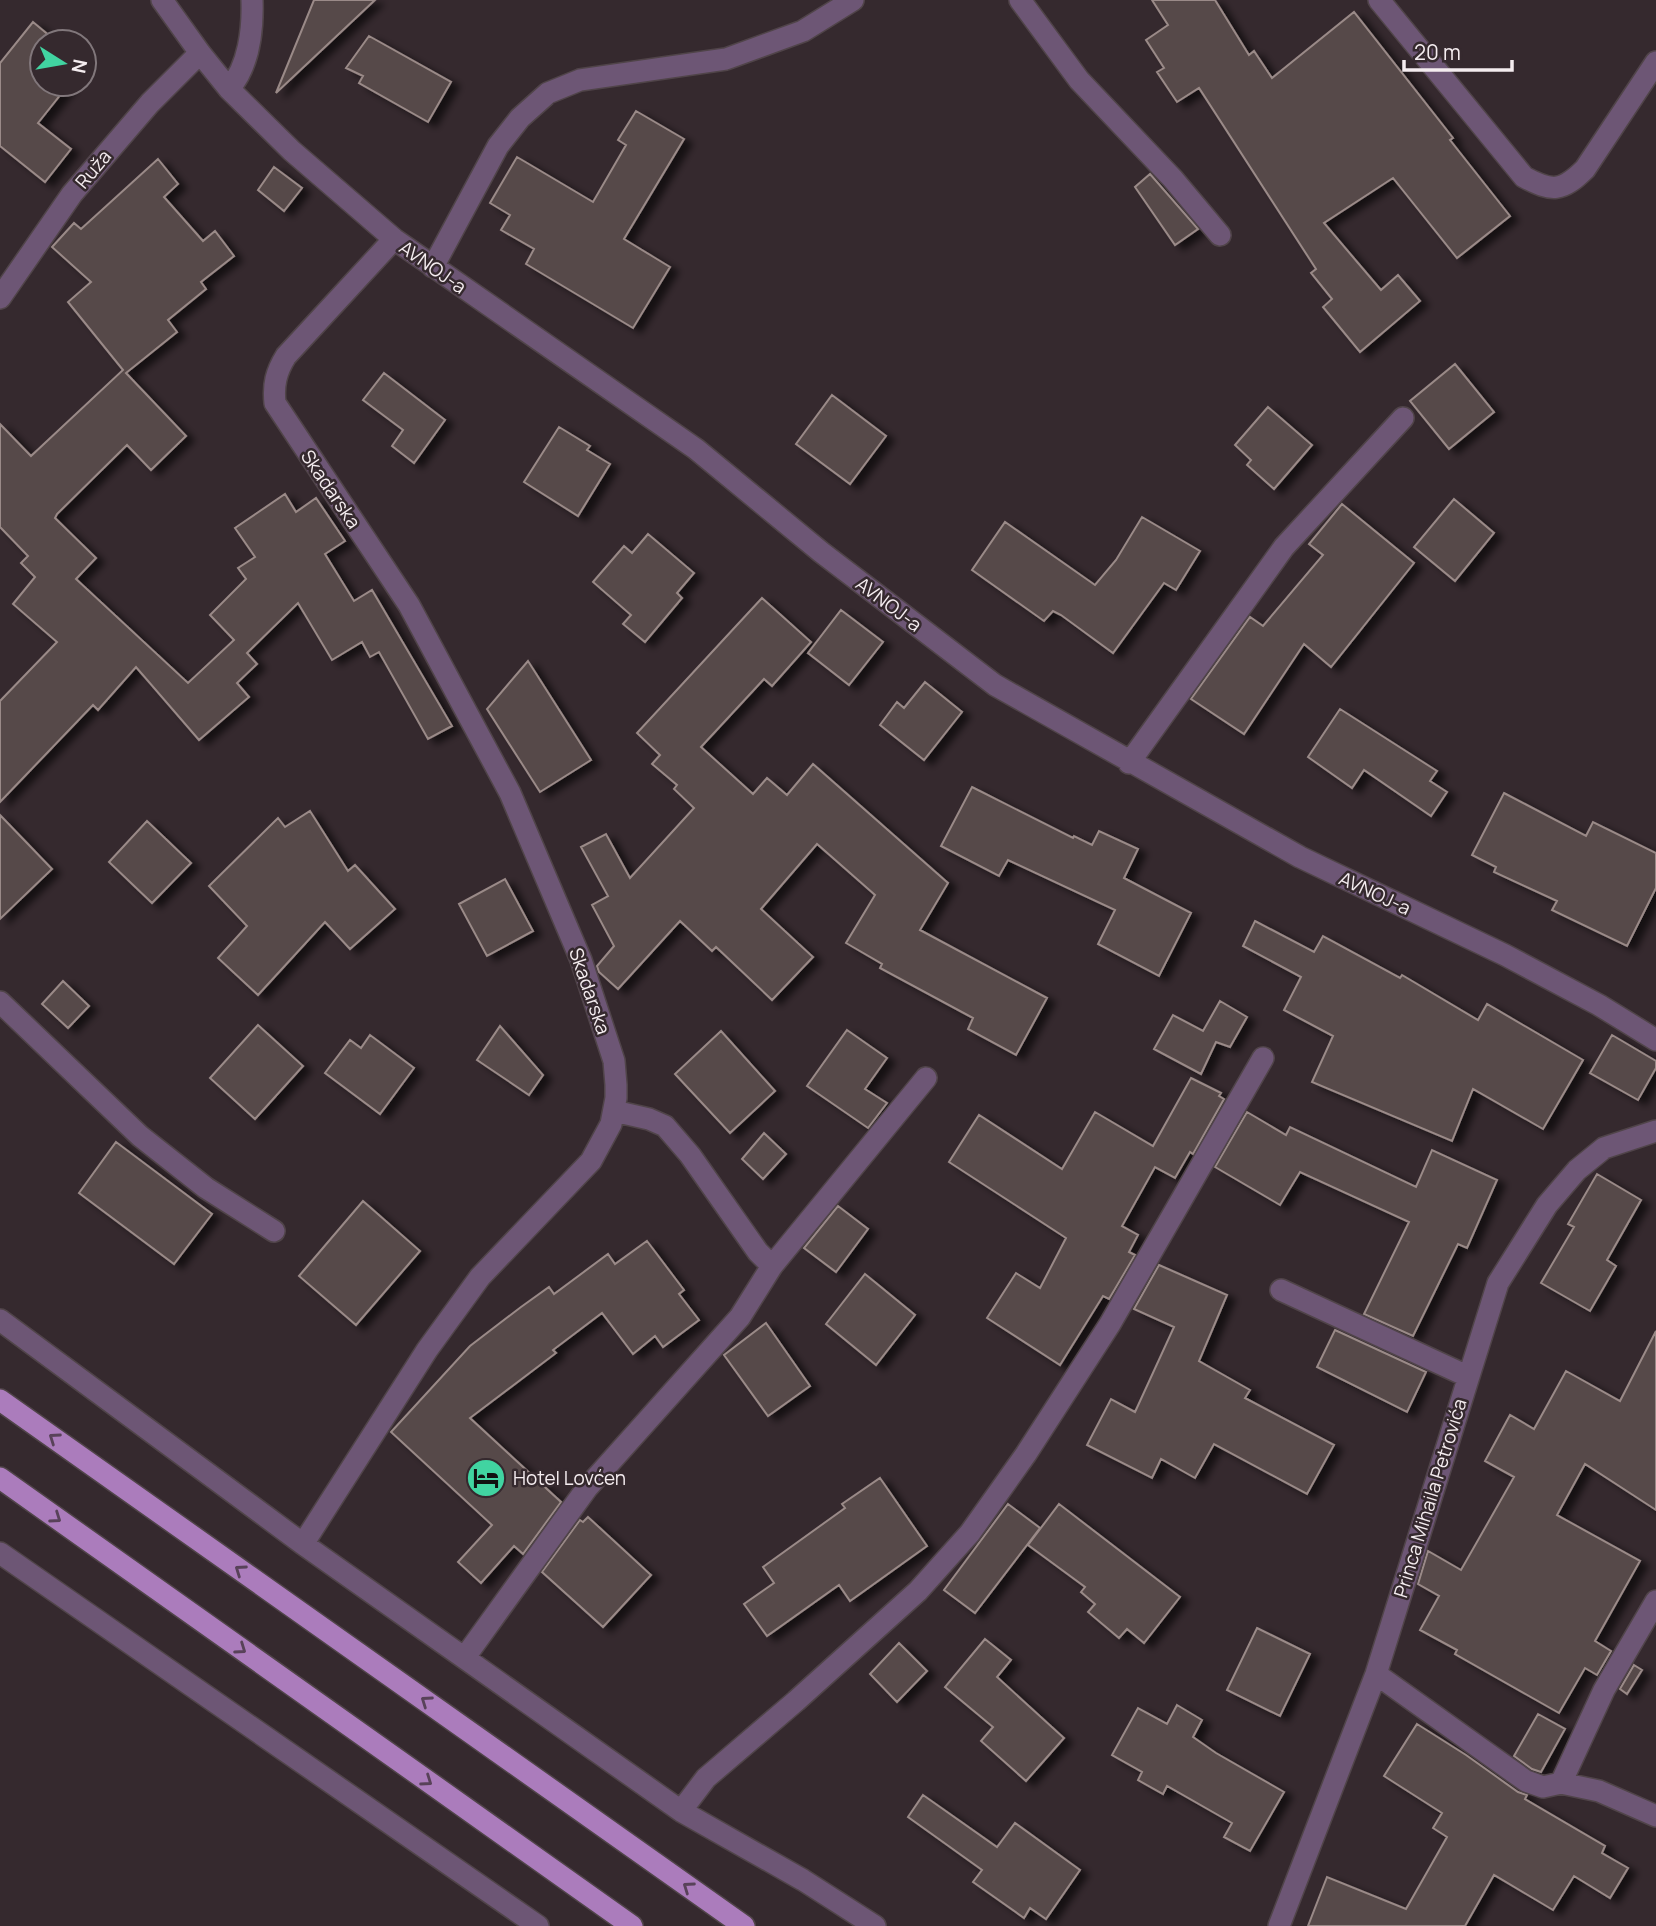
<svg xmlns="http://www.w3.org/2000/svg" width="1656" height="1926" font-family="Manrope,sans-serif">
  <defs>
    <filter id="shadow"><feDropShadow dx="8" dy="4.5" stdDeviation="3.5" flood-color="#0009"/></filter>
  </defs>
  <rect width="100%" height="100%" fill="#35292e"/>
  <path fill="#574a48" stroke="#9a8a88" stroke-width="2" filter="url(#shadow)" d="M314 0H375L276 93Z
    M1152 0H1215L1249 55 1254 51 1272 78 1354 12 1453 138 1450 140 1510 216 1457 258 1393 178 1324 223 1381 290 1398 275 1420 301 1360 352 1323 307 1332 299 1311 273 1316 269 1199 88 1177 102 1157 72 1164 68 1146 40 1168 25Z
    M33 22 57 42H42V84H69L38 123 71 149 45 182 0 146V63Z
    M369 36 451 82 428 122 359 83 363 76 346 68Z
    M636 111 684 139 624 239 670 267 633 328 526 264 534 249 501 230 510 215 490 203 517 157 593 202 626 145 618 140Z
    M158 159 178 184 164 197 203 241 215 231 234 256 201 282 206 289 168 320 177 332 126 373 186 436 151 470 127 445 57 514 55 518 96 558 76 579 188 683 234 640 210 615 246 579 238 568 255 557 235 528 285 494 296 512 316 498 345 541 325 554 354 601 372 590 452 726 428 739 379 652 370 657 362 642 332 660 298 603 247 653 257 664 237 683 249 697 199 740 136 667 98 710 93 705 0 802V701L57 642 13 604 35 577 21 563 28 556 0 527V424L31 456 123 370 68 302 91 282 52 247 74 223 81 229Z
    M274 167 302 188 284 211 258 190Z
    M1150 174 1198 229 1175 245 1135 187Z
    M1455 364 1494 412 1449 449 1410 401Z
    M384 373 445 420 414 463 392 446 403 430 363 400Z
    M832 395 886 436 850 484 796 444Z
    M1268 407 1312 445 1274 489 1247 465 1251 460 1235 445Z
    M559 427 590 446 587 450 610 464 578 516 524 482Z
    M1454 499 1494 533 1455 581 1414 547Z
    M1342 504 1414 563 1331 667 1304 644 1244 734 1191 699 1250 617 1263 626 1323 555 1309 544Z
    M1142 517 1200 551 1176 590 1164 583 1113 653 1061 615 1053 611 1044 621 972 570 1005 522 1095 585 1116 560Z
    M648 534 694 573 677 593 682 598 645 642 623 624 631 615 593 582 624 546 632 553Z
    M762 598 811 642 772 686 764 679 701 747 753 794 767 778 787 795 813 764 948 883 920 930 1047 998 1016 1055 968 1029 973 1018 880 968 882 964 846 943 875 895 817 844 761 909 813 957 772 1000 716 947 712 951 680 921 618 989 599 972 597 966 614 946 592 905 608 896 581 847 606 834 630 878 694 808 674 789 677 785 652 764 660 755 637 733Z
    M841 610 883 642 849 685 808 653Z
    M528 661 591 760 540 792 487 709Z
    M925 682 962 712 924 760 880 725 897 702 904 708Z
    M1340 709 1437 771 1430 781 1447 792 1431 816 1364 770 1352 788 1308 757Z
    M972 787 1073 838 1074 836 1092 845 1099 831 1138 849 1124 878 1191 913 1159 976 1098 944 1115 910 1008 860 999 876 941 846Z
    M1504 793 1586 836 1593 822 1656 853V888L1627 946 1552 910 1557 901 1494 872 1496 867 1472 855Z
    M310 811 348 871 355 865 395 909 350 949 325 922 258 995 218 958 247 926 209 886 278 818 285 827Z
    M0 815 52 869 0 919Z
    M147 821 191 863 152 903 109 862Z
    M505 879 533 931 487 956 459 904Z
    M1255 921 1314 952 1323 936 1400 978 1402 975 1478 1020 1487 1004 1583 1060 1543 1129 1473 1089 1452 1141 1312 1082 1333 1036 1284 1010 1301 977 1243 946Z
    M63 981 89 1006 68 1028 42 1004Z
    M1220 1001 1247 1017 1230 1047 1216 1042 1201 1074 1154 1049 1173 1015 1203 1031Z
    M258 1025 303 1066 255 1119 210 1078Z
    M500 1026 543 1075 529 1095 477 1060Z
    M847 1030 887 1058 865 1089 887 1103 868 1128 807 1086Z
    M721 1031 775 1091 730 1133 675 1074Z
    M370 1035 414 1068 380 1114 325 1073 350 1040 361 1048Z
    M1612 1035 1656 1061V1068L1638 1100 1590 1073Z
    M1191 1078 1221 1093 1219 1096 1224 1099 1193 1154 1190 1152 1175 1178 1155 1167 1122 1226 1138 1235 1129 1252 1135 1255 1109 1299 1103 1296 1060 1365 987 1318 1016 1273 1040 1288 1066 1238 949 1162 979 1115 1062 1169 1095 1112 1153 1146Z
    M1247 1112 1286 1135 1290 1127 1416 1187 1432 1150 1497 1180 1467 1248 1458 1244 1413 1336 1364 1314 1409 1222 1300 1172 1280 1205 1215 1167Z
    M764 1133 786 1154 763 1179 742 1159Z
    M116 1142 212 1214 174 1264 79 1193Z
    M1597 1174 1641 1200 1607 1260 1616 1266 1590 1311 1541 1283 1574 1227 1568 1224Z
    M363 1201 420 1251 356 1325 299 1276Z
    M838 1206 868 1229 836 1272 804 1248Z
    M647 1241 684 1290 679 1294 699 1320 663 1347 655 1336 633 1354 602 1313 553 1350 556 1353 470 1418 561 1502 523 1554 514 1546 481 1583 458 1562 492 1525 391 1432 470 1346 521 1307 549 1287 554 1294 608 1254 615 1264Z
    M1159 1265 1227 1295 1199 1361 1250 1390 1245 1398 1334 1445 1307 1494 1214 1444 1195 1478 1161 1459 1152 1478 1087 1445 1111 1399 1135 1412 1174 1327 1134 1309Z
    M865 1274 915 1315 876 1365 826 1324Z
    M766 1323 810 1386 768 1416 724 1355Z
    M1335 1330 1426 1372 1407 1412 1317 1367Z
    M1656 1331V1510L1585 1464 1557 1515 1640 1561 1595 1641 1611 1651 1597 1675 1585 1668 1559 1713 1455 1654 1457 1650 1420 1630 1439 1596 1418 1584 1428 1551 1461 1570 1514 1477 1485 1461 1510 1415 1534 1429 1566 1371 1620 1401Z
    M880 1478 927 1546 850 1601 839 1585 767 1636 744 1604 774 1583 763 1567 845 1508 842 1504Z
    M1008 1504 1040 1528 975 1613 944 1590Z
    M1059 1504 1180 1597 1144 1643 1127 1629 1119 1638 1088 1612 1095 1604 1081 1592 1085 1587 1028 1545Z
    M588 1517 651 1575 603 1627 542 1572 580 1520 583 1522Z
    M1257 1628 1310 1654 1280 1716 1227 1690Z
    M985 1639 1011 1660 997 1677 1064 1738 1026 1781 981 1741 993 1727 945 1687Z
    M899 1643 927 1671 897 1702 870 1674Z
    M1634 1665 1642 1670 1627 1694 1620 1689Z
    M1177 1705 1202 1720 1193 1737 1216 1753 1284 1792 1250 1851 1224 1837 1232 1823 1167 1786 1163 1794 1138 1780 1142 1772 1112 1755 1138 1708 1167 1724Z
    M1538 1714 1565 1729 1541 1772 1532 1769 1514 1756Z
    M1417 1724 1466 1755 1518 1792 1527 1795 1525 1799 1605 1846 1602 1853 1628 1868 1610 1898 1574 1876 1553 1910 1494 1875 1465 1926H1308L1327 1877 1406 1909 1447 1837 1433 1828 1442 1813 1384 1776Z
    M923 1795 997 1847 1015 1823 1080 1870 1046 1919 1030 1908 1024 1918 973 1882 982 1870 908 1817Z"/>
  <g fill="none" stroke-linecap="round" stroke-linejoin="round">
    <g stroke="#504449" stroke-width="24">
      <path id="minor" d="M162 0 200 53 229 89 292 151 394 239 696 449 821 552 995 685 1300 857 1505 955 1599 1005 1656 1040
        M1020 0 1079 80 1173 179 1220 235
        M1379 0 1524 177C1552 192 1562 192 1585 169L1656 62
        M229 89C249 66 253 29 252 0
        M433 267 498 146 520 118 548 93 580 80 726 59 803 31 853 0
        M0 298 72 194 150 103 200 53
        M1129 763 1284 547 1403 418
        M0 1002 140 1136 206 1188 274 1231
        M614 1111 649 1119 665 1126 690 1155 758 1252 772 1266
        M1281 1290 1467 1376
        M0 1320 303 1544 681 1811 803 1880 875 1926
        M303 1544 427 1350 480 1277 591 1161 611 1124 616 1098V1085L614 1061 581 960 510 793 409 605 275 403C273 385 276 372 286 356L394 239
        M0 1553 538 1926
        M465 1657 587 1488 740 1317 772 1266 926 1078
        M1376 1674 1526 1781 1543 1787 1561 1783 1599 1791 1656 1816
        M1561 1783 1604 1690 1656 1601
        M681 1811 706 1778 796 1701 918 1591 970 1533 1026 1454 1110 1324 1263 1058
        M1279 1926 1376 1674 1498 1283 1547 1205 1577 1170 1604 1148 1656 1131"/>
    </g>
    <g stroke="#504449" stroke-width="24">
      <path id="major" d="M0 1400 744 1926
        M0 1478 632 1926"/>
    </g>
    <use href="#minor" stroke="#6d5675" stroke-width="21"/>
    <use href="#major" stroke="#ab7cbc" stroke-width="21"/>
  </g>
  <defs><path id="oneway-chevron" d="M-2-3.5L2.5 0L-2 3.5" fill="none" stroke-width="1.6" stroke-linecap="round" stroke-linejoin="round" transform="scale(1.75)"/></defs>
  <g stroke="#584259">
    <use href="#oneway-chevron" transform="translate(54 1438) rotate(-145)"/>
    <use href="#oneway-chevron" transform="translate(56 1518) rotate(35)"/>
    <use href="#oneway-chevron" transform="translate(240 1570) rotate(-145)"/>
    <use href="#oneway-chevron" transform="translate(241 1649) rotate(35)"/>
    <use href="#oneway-chevron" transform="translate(426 1701) rotate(-145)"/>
    <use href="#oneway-chevron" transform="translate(427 1781) rotate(35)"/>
    <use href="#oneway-chevron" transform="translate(688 1887) rotate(-145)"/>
  </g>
  <defs>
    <g id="hotel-disc" transform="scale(2.0125)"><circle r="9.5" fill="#41d4a1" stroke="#35292e"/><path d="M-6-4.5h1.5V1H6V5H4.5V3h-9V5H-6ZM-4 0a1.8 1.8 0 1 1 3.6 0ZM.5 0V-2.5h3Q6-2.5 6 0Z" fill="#111"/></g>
  </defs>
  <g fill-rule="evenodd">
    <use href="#hotel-disc" x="486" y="1478"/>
  </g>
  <g text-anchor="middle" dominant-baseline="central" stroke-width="5" stroke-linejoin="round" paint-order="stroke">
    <g font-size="19" fill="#f4ecef" stroke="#35292e">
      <text transform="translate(93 169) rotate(-50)">Ruža</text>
      <text transform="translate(433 267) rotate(35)">AVNOJ-a</text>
      <text transform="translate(331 489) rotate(56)">Skadarska</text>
      <text transform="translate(889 604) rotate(37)">AVNOJ-a</text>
      <text transform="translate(1375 893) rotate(25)">AVNOJ-a</text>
      <text transform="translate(590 991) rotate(71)">Skadarska</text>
      <text transform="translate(1430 1498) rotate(-73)">Princa Mihaila Petrovića</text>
    </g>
    <g font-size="19" fill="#f4ecef" stroke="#35292e" text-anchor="start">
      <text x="513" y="1478">Hotel Lovćen</text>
    </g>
  </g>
  <g transform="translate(63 63) rotate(101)"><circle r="33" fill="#35292e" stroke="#81777b" stroke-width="2"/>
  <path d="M0-5L12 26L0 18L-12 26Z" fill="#41d4a1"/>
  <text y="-10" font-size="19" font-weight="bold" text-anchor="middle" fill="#f4ecef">N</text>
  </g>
  <path d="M1404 60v10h108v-10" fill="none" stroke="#f4ecef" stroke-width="3.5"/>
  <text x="1414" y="60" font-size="21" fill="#f4ecef" stroke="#35292e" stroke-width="5" paint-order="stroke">20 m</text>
</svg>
